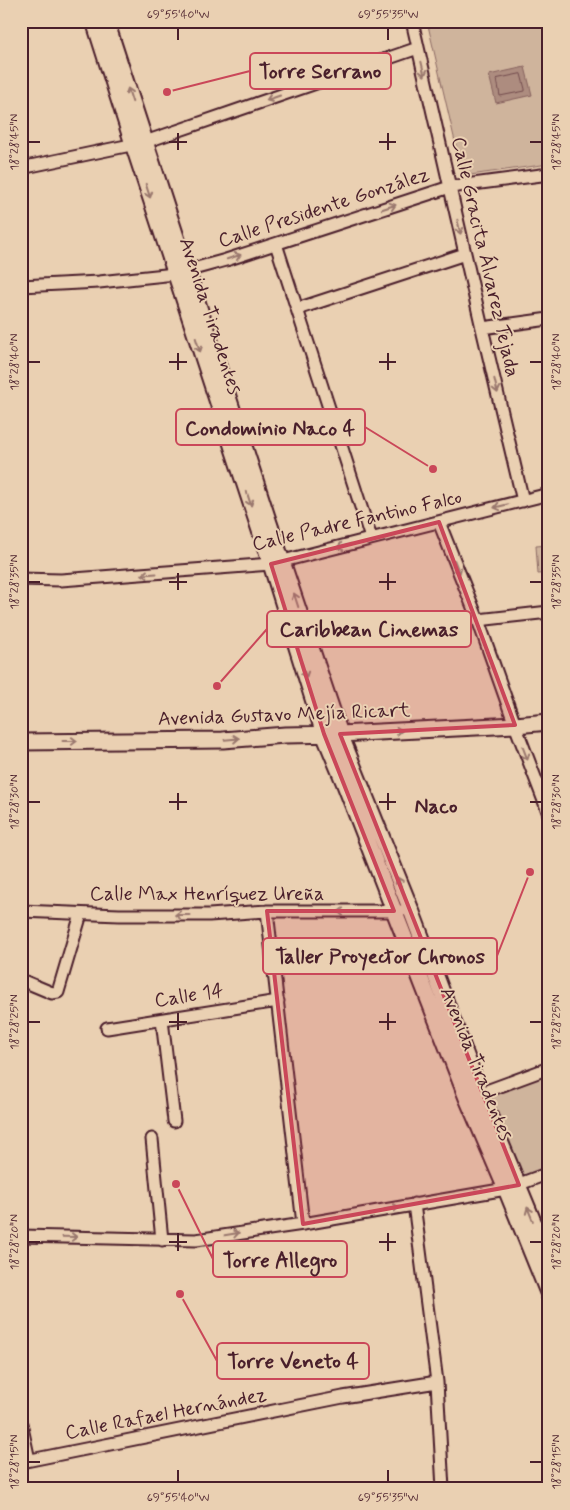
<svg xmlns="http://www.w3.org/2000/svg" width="570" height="1510" font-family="Mynerve,sans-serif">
  <rect width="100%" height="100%" fill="#ead0b2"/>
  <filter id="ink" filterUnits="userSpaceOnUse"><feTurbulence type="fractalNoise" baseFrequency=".02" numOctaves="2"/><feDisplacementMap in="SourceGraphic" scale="10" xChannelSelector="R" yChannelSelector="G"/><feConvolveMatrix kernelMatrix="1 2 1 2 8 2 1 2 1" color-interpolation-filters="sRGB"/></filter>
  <g filter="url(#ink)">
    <path fill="#cfb49c" stroke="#8c6a64" d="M427 21H549V164L463 176Z
      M549 545V573L538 574 536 546Z
      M549 1073V1169L519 1180 490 1096Z"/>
    <path fill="#ad8c7f" stroke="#85605d" d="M525 67 532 95 496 103 489 75Z"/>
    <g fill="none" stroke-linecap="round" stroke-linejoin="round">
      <path stroke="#724b4d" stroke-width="1" d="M521 74 525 89V91L500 96 497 79Z"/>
      <g stroke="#4a1f2b" stroke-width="15">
        <path id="street" d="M412 21 482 328 523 501
          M21 168 145 142 418 48
          M276 244C308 342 339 440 371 538
          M21 286 99 282 175 274 226 260 450 187 549 174
          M297 309 465 254
          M482 328 549 319
          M439 522 478 620 515 725 549 814
          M21 579 61 580 271 564 549 494
          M478 620 549 612
          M21 911 119 915H209L267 911H401
          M267 911 303 1224
          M21 980 52 993 58 992 81 914
          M162 1020 174 1121
          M107 1028 278 1001
          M473 1096 549 1068
          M152 1139 162 1240
          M414 1204 437 1382 443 1489
          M21 1236 196 1240 303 1224 506 1189 549 1173
          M21 1423 29 1460
          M21 1462 343 1397 437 1382"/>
      </g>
      <g stroke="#4a1f2b" stroke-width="19">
        <path id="secondary" d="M94 21 133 144 271 564 324 734 344 782 467 1098 506 1189 549 1295
          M106 21 267 517 340 734 411 910 480 1093 549 1260
          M21 742 223 740 285 735 340 734 515 725 549 722"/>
      </g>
      <use href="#street" stroke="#ead0b2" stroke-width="11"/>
      <use href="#secondary" stroke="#ead0b2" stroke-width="15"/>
    </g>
    <defs><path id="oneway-shaft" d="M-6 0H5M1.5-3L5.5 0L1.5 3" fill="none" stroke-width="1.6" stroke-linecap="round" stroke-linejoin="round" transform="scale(1.25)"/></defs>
    <g stroke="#9a786e">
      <use href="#oneway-shaft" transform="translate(423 69) rotate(77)"/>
      <use href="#oneway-shaft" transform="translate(130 95) rotate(-108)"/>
      <use href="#oneway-shaft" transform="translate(273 98) rotate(161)"/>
      <use href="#oneway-shaft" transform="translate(148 191) rotate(72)"/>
      <use href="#oneway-shaft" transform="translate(389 207) rotate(-18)"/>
      <use href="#oneway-shaft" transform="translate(459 227) rotate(77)"/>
      <use href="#oneway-shaft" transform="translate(234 257) rotate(-18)"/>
      <use href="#oneway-shaft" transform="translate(198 345) rotate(72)"/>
      <use href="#oneway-shaft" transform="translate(496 386) rotate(77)"/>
      <use href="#oneway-shaft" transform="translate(249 499) rotate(72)"/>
      <use href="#oneway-shaft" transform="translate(501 506) rotate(166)"/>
      <use href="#oneway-shaft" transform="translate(344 546) rotate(165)"/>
      <use href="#oneway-shaft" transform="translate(457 567) rotate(68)"/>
      <use href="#oneway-shaft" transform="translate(149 574) rotate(176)"/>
      <use href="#oneway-shaft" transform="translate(296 600) rotate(-108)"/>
      <use href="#oneway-shaft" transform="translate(304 671) rotate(72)"/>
      <use href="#oneway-shaft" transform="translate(395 731) rotate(-3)"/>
      <use href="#oneway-shaft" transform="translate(232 739) rotate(-5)"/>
      <use href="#oneway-shaft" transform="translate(70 741)"/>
      <use href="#oneway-shaft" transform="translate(525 753) rotate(69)"/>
      <use href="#oneway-shaft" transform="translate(400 884) rotate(-112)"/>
      <use href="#oneway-shaft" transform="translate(345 912) rotate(-180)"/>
      <use href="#oneway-shaft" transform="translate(182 915) rotate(180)"/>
      <use href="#oneway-shaft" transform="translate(392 1208) rotate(-10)"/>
      <use href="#oneway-shaft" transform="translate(530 1214) rotate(-112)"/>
      <use href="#oneway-shaft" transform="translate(232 1234) rotate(-9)"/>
      <use href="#oneway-shaft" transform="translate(70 1237) rotate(1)"/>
    </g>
  </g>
  <path fill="#ca4759" fill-opacity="0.2" stroke="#ca4759" stroke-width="4" stroke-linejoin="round" d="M439 522 515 725 340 734 519 1185 303 1224 267 911H394L324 734 271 564Z"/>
  <path fill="none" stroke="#4a1f2b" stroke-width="2" d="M178 28V40M388 28V40M178 133V150M388 133V150M28 142H40M169 142H187M379 142H396M530 142H542M178 353V370M388 353V370M28 362H40M169 362H187M379 362H396M530 362H542M178 573V590M388 573V590M28 582H40M169 582H187M379 582H396M530 582H542M178 793V810M388 793V810M28 802H40M169 802H187M379 802H396M530 802H542M178 1013V1030M388 1013V1030M28 1022H40M169 1022H187M379 1022H396M530 1022H542M178 1233V1251M388 1233V1251M28 1242H40M169 1242H187M379 1242H396M530 1242H542M28 1462H40M530 1462H542M178 1470V1482M388 1470V1482"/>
  <g text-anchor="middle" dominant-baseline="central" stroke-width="4" stroke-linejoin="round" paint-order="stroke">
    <g font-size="20" fill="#4a1f2b" stroke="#ead0b2">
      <text transform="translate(324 208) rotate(-18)">Calle Presidente González</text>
      <text transform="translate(485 257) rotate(77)">Calle Gracita Álvarez Tejada</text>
      <text transform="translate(210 316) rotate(72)">Avenida Tiradentes</text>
      <text transform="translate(357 521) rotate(-13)">Calle Padre Fantino Falco</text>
      <text transform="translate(284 715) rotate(-2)">Avenida Gustavo Mejía Ricart</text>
      <text x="207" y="894">Calle Max Henríquez Ureña</text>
      <text transform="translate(189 996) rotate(-9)">Calle 14</text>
      <text transform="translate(476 1064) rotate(68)">Avenida Tiradentes</text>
      <text transform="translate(166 1414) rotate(-11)">Calle Rafael Hernández</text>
    </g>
    <g font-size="21" font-weight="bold" fill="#4a1f2b" stroke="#ead0b2">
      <text x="436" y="807">Naco</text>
    </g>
  </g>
  <path fill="none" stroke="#ca4759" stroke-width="2" d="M167 92L250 71M433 469L365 427M217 686L267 629M530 872L497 956M176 1184L213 1259M180 1294L217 1361"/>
  <g fill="#ca4759" stroke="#ead0b2" stroke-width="2">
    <circle cx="167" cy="92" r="5"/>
    <circle cx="433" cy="469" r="5"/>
    <circle cx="217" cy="686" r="5"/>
    <circle cx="530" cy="872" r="5"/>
    <circle cx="176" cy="1184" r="5"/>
    <circle cx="180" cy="1294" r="5"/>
  </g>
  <g fill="#ead0b2" stroke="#ca4759" stroke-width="2">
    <rect x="250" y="53" width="141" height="36" rx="5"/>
    <rect x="176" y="409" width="189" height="36" rx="5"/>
    <rect x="267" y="611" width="204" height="36" rx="5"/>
    <rect x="263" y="938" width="234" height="36" rx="5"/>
    <rect x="213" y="1241" width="134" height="36" rx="5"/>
    <rect x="217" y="1343" width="152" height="36" rx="5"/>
  </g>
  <g font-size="21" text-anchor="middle" font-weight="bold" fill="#4a1f2b">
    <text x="320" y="78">Torre Serrano</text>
    <text x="270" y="435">Condominio Naco 4</text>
    <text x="369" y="636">Caribbean Cinemas</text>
    <text x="380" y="963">Taller Proyector Chronos</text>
    <text x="280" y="1267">Torre Allegro</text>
    <text x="293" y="1368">Torre Veneto 4</text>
  </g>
  <rect width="570" height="1510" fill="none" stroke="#ead0b2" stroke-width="55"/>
  <rect x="28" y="28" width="514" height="1454" fill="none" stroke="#4a1f2b" stroke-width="2"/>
  <g font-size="12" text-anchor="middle" fill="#4a1f2b">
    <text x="178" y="18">69°55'40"W</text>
    <text x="388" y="18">69°55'35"W</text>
    <text transform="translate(14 142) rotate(-90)" y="4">18°28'45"N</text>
    <text transform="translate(556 142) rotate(-90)" y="4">18°28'45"N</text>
    <text transform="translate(14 362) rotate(-90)" y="4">18°28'40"N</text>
    <text transform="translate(556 362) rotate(-90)" y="4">18°28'40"N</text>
    <text transform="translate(14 582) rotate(-90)" y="4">18°28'35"N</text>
    <text transform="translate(556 582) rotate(-90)" y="4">18°28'35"N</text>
    <text transform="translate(14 802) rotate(-90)" y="4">18°28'30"N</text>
    <text transform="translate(556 802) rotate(-90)" y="4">18°28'30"N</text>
    <text transform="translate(14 1022) rotate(-90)" y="4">18°28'25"N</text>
    <text transform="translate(556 1022) rotate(-90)" y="4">18°28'25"N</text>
    <text transform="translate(14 1242) rotate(-90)" y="4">18°28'20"N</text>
    <text transform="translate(556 1242) rotate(-90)" y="4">18°28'20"N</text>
    <text transform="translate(14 1462) rotate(-90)" y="4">18°28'15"N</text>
    <text transform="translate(556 1462) rotate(-90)" y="4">18°28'15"N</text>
    <text x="178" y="1501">69°55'40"W</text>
    <text x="388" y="1501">69°55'35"W</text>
  </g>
</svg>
